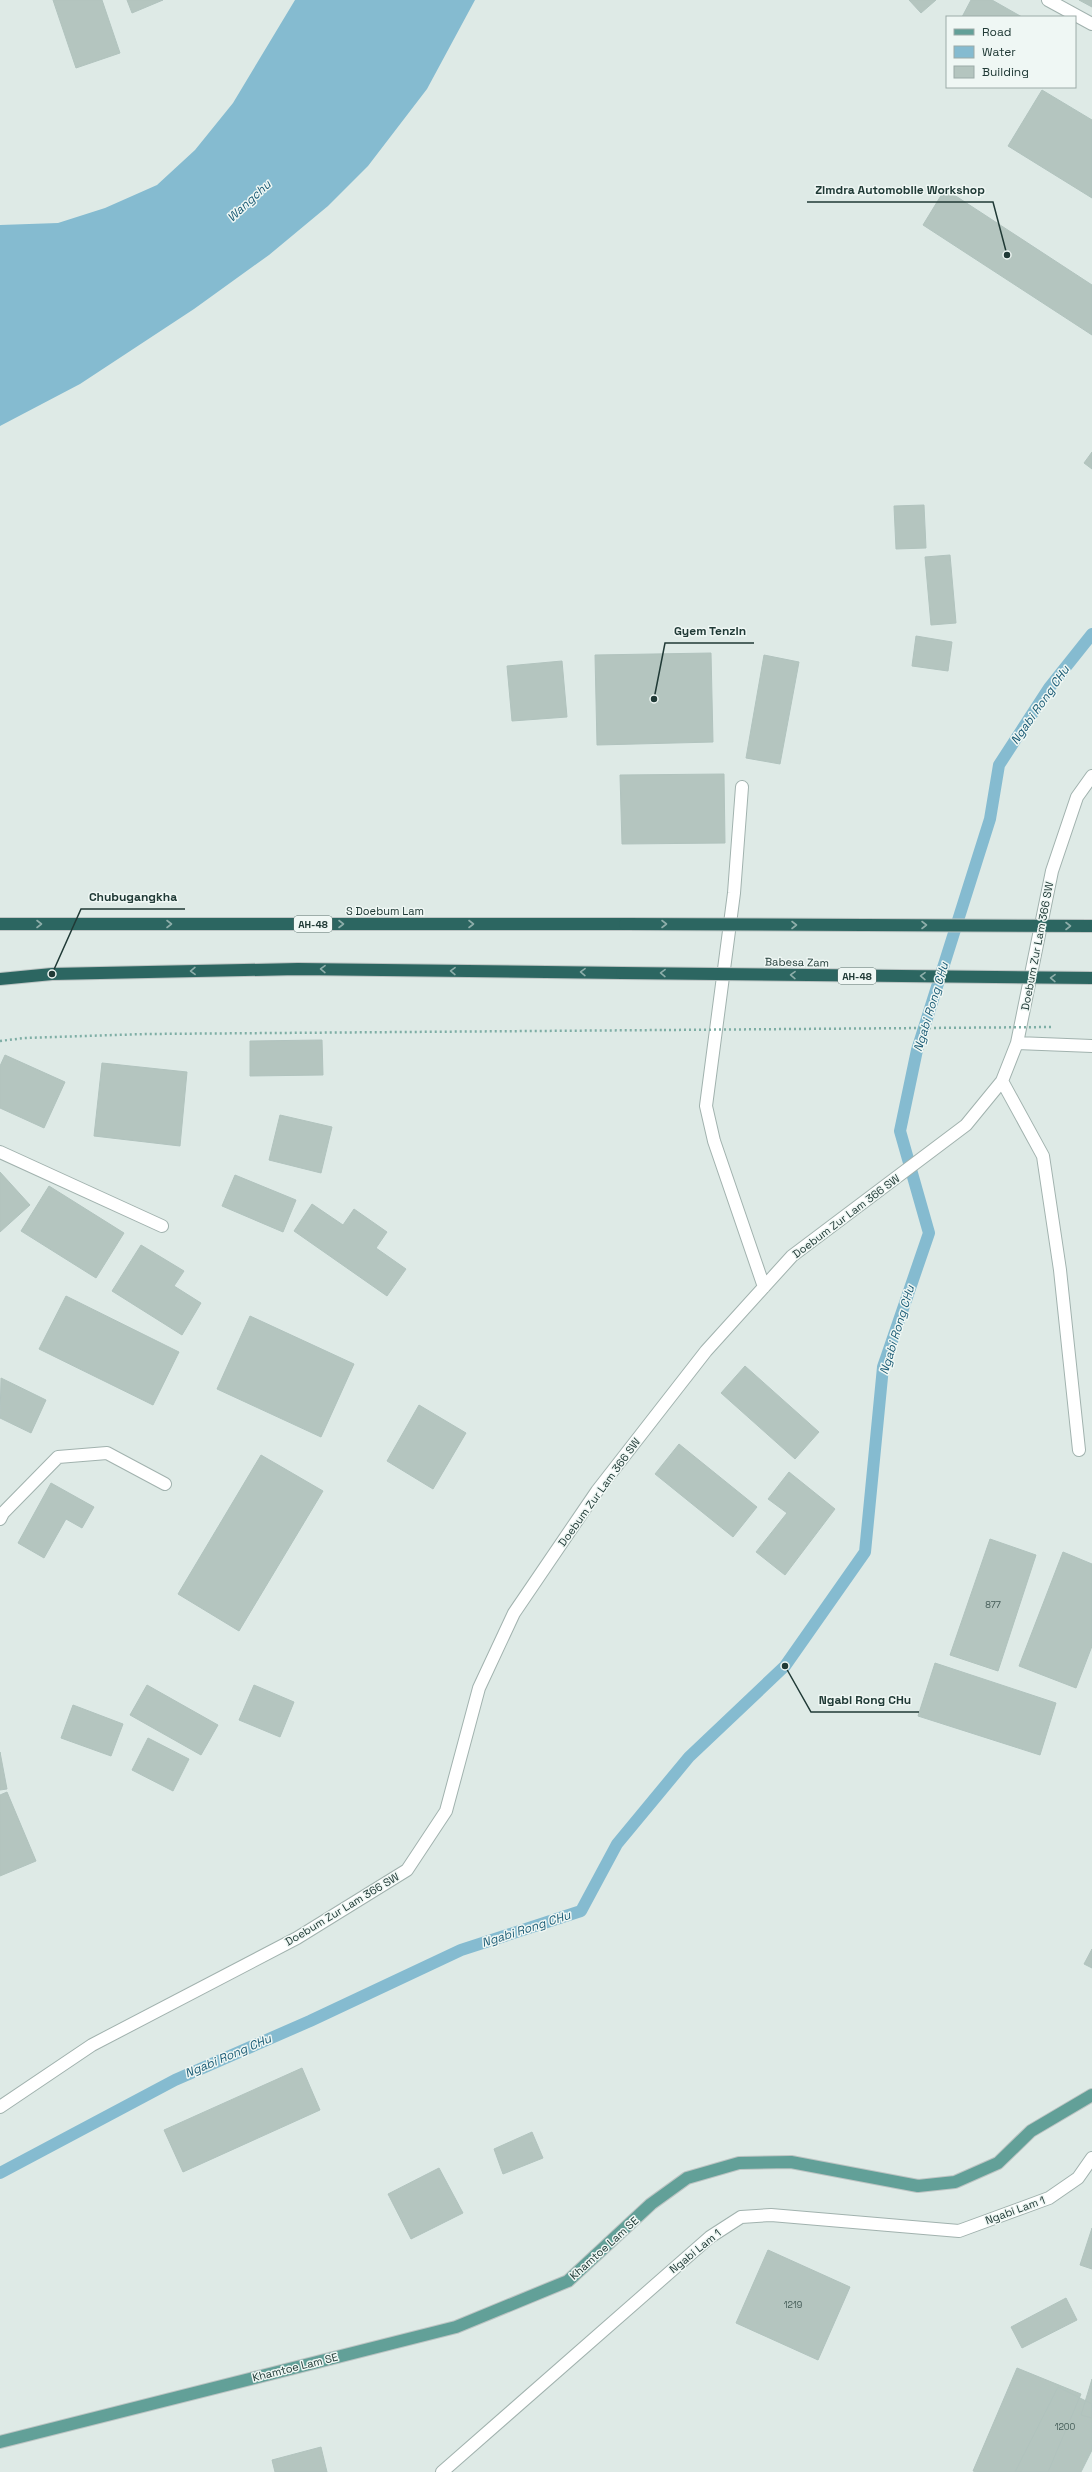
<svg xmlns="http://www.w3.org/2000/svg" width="1092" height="2472" font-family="'Space Grotesk',sans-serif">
  <rect width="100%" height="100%" fill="#deeae6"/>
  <path fill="#85bbd0" d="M295 0H475L427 89 368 166 328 206 269 255 194 309 80 384 0 426V225L58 223 105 208 157 185 195 150 233 103Z"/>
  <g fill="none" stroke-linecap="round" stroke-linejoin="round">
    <path stroke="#85bbd0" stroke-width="12" d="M0 2173 175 2080 310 2021 461 1950 581 1911 617 1844 689 1757 785 1666 865 1552 883 1367 929 1233 900 1131 917 1050 990 819 999 765 1049 688 1092 634"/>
  </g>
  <path fill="#b4c5bf" stroke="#b1c3be" d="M53 0H102L120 53 76 68Z
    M127 0H163L132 13Z
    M909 0H936L921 13Z
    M971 0H992L1022 17H962Z
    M1079 0H1092V7Z
    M1042 90 1092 120V198L1008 146Z
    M945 189 1092 285V335L923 225Z
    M1092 452V469L1084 463Z
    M924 505 926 548 896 549 894 506Z
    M950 555 956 623 931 625 925 557Z
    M916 636 952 642 948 671 912 666Z
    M711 653 713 742 597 745 595 655Z
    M764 655 799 662 780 764 746 758Z
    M562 661 567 717 512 721 507 666Z
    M724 774 725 843 622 844 620 775Z
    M322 1040 323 1075 250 1076V1041Z
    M5 1055 65 1082 44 1128 0 1108V1066Z
    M102 1063 187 1072 180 1146 94 1136Z
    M280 1115 332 1127 321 1173 269 1160Z
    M0 1172 30 1205 0 1232Z
    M235 1175 296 1200 283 1232 222 1206Z
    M49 1186 124 1233 96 1278 21 1231Z
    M312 1204 343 1225 354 1209 387 1232 376 1248 406 1269 387 1296 294 1231Z
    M141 1245 184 1271 174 1286 201 1303 182 1335 112 1291Z
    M66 1296 179 1352 153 1405 39 1349Z
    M250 1316 354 1364 321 1437 217 1389Z
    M745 1366 819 1432 795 1459 721 1393Z
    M1 1378 46 1400 31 1433 0 1418Z
    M419 1405 466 1433 433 1489 387 1461Z
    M679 1444 757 1507 733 1537 655 1474Z
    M261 1455 323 1491 239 1631 178 1594Z
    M789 1472 835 1509 785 1575 756 1552 787 1513 768 1499Z
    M51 1483 94 1507 82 1528 66 1519 44 1558 18 1543Z
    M990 1539 1036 1555 998 1671 950 1655Z
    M1063 1552 1092 1564V1646L1076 1688 1019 1666Z
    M935 1663 1056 1703 1040 1755 918 1716Z
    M147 1685 218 1725 201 1755 130 1715Z
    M254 1685 294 1702 280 1737 239 1720Z
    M73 1705 123 1724 111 1756 61 1738Z
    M148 1738 189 1759 173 1791 132 1770Z
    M0 1752 7 1789 0 1790Z
    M7 1792 36 1861 0 1876V1795Z
    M1092 1949V1968L1084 1964Z
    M302 2068 320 2110 183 2172 164 2130Z
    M532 2132 543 2158 503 2174 494 2149Z
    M439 2168 463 2213 411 2239 388 2194Z
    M1092 2228V2269L1080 2265Z
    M768 2250 850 2287 818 2360 736 2323Z
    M1066 2298 1077 2320 1022 2348 1011 2327Z
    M1017 2368 1081 2394 1048 2472H977L973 2471Z
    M1092 2379V2418L1081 2415Z
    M1058 2387 1092 2404V2450L1081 2472H1015Z
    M321 2447 327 2472H275L272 2460Z"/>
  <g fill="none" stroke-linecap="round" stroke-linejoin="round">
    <g stroke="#a1b2ae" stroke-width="14">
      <path id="minor" d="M1048 0 1092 24
        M742 787 734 893 706 1106 714 1141 764 1287
        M1017 1043 1092 1046
        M1002 1081 1043 1156 1060 1270 1079 1450
        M0 1152 162 1226
        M0 1519 3 1513 58 1457 107 1453 165 1484
        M0 2107 92 2045 297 1938 407 1870 446 1811 479 1688 514 1613 597 1491 706 1351 792 1256 966 1125 1002 1081 1017 1043 1052 871 1077 797 1092 776
        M442 2472 710 2237 741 2217 771 2215 959 2231 1049 2198 1078 2178 1092 2158"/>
    </g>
    <g stroke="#bcc4c3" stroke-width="14">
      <path id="major" d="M0 2442 456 2327 568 2281 651 2204 687 2178 739 2163 791 2162 918 2186 955 2182 998 2163 1031 2131 1092 2095"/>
    </g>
    <g stroke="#bcc4c3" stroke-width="14">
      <path id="highway" d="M0 924H625
        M0 979 52 974 298 969 622 973"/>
    </g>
    <path stroke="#7eaea5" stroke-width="2.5" stroke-dasharray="2 3" stroke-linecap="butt" d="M0 1041 24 1038 146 1034 664 1030"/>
    <use href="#minor" stroke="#fff" stroke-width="12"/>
    <use href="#major" stroke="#62a098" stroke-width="12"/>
    <use href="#highway" stroke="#2c6661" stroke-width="12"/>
    <g stroke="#bcc4c3" stroke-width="14" stroke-linecap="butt">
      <path id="highway-bridge" d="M625 924 1092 926
        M622 973 1092 978"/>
    </g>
    <path stroke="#7eaea5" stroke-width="2.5" stroke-dasharray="2 3" stroke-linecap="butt" d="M664 1030 1053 1027"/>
    <use href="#highway-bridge" stroke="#2c6661" stroke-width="12"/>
  </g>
  <defs><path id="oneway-chevron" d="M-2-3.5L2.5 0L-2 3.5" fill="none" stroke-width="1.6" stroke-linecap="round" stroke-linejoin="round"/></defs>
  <g stroke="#8eaeaa">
    <use href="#oneway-chevron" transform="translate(39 924)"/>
    <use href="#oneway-chevron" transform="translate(169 924)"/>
    <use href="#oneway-chevron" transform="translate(341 924)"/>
    <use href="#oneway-chevron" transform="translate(471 924)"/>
    <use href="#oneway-chevron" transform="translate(664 924)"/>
    <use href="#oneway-chevron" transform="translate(794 925)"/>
    <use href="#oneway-chevron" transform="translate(924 925)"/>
    <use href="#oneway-chevron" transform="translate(1068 926)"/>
    <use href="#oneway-chevron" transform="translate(323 969) rotate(-179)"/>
    <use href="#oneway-chevron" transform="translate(193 971) rotate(179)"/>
    <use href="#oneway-chevron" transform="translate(453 971) rotate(-179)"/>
    <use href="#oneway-chevron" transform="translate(583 972) rotate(-179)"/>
    <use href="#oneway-chevron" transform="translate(663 973) rotate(-179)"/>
    <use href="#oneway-chevron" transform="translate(793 975) rotate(-179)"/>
    <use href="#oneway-chevron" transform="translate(923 976) rotate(-179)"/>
    <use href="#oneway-chevron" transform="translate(1053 978) rotate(-179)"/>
  </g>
  <g text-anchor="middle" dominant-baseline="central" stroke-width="3" stroke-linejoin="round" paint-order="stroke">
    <g font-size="9" fill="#455d58">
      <text x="993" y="1605">877</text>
      <text x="793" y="2305">1219</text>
      <text x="1065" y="2427">1200</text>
    </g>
    <g fill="#eff7f4" stroke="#5e736f" stroke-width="1">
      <rect x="294" y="916" width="38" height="16" rx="3"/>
      <rect x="838" y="968" width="38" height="16" rx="3"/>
    </g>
    <g font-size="10" font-weight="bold" fill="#203a36">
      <text x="313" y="924">AH-48</text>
      <text x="857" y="976">AH-48</text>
    </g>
    <g font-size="11" fill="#203a36" stroke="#eff7f4">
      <text x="385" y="911">S Doebum Lam</text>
      <text transform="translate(1037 946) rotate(-79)">Doebum Zur Lam 366 SW</text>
      <text transform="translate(797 962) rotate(1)">Babesa Zam</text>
      <text transform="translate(846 1216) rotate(-37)">Doebum Zur Lam 366 SW</text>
      <text transform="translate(599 1492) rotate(-54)">Doebum Zur Lam 366 SW</text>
      <text transform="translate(342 1909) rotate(-31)">Doebum Zur Lam 366 SW</text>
      <text transform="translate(1015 2210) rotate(-20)">Ngabi Lam 1</text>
      <text transform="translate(604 2248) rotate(-42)">Khamtoe Lam SE</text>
      <text transform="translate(695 2251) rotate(-39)">Ngabi Lam 1</text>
      <text transform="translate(295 2367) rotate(-14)">Khamtoe Lam SE</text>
    </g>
    <g font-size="12" font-style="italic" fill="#1a5b75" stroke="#eff7f4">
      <text transform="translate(249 201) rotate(-43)">Wangchu</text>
      <text transform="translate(1040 705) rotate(-55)">Ngabi Rong CHu</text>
      <text transform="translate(931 1007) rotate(-73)">Ngabi Rong CHu</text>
      <text transform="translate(897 1330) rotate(-73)">Ngabi Rong CHu</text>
      <text transform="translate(526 1929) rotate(-18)">Ngabi Rong CHu</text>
      <text transform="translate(228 2056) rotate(-23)">Ngabi Rong CHu</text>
    </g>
  </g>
  <path fill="none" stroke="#203a36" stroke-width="1.5" d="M1007 255L993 202H807M654 699L665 643H754M52 974L81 909H185M785 1666L811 1712H919"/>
  <g fill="#203a36" stroke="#eff7f4" stroke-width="1.5">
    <circle cx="1007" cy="255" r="4"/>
    <circle cx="654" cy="699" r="4"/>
    <circle cx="52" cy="974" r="4"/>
    <circle cx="785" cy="1666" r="4"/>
  </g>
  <g font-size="12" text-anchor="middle" font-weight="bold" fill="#203a36" stroke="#eff7f4" stroke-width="3" stroke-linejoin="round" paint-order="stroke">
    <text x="900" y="194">Zimdra Automobile Workshop</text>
    <text x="710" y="635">Gyem Tenzin</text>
    <text x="133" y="901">Chubugangkha</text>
    <text x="865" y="1704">Ngabi Rong CHu</text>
  </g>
  <rect x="946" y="16" width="130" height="72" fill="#eff7f4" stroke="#9caba8"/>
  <rect x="954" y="29" width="20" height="6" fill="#62a098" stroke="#9caba8"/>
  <text x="982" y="36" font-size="12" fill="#203a36">Road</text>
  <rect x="954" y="46" width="20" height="12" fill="#85bbd0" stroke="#9caba8"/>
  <text x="982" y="56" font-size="12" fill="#203a36">Water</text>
  <rect x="954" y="66" width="20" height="12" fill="#b4c5bf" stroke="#9caba8"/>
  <text x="982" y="76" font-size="12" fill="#203a36">Building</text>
</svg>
